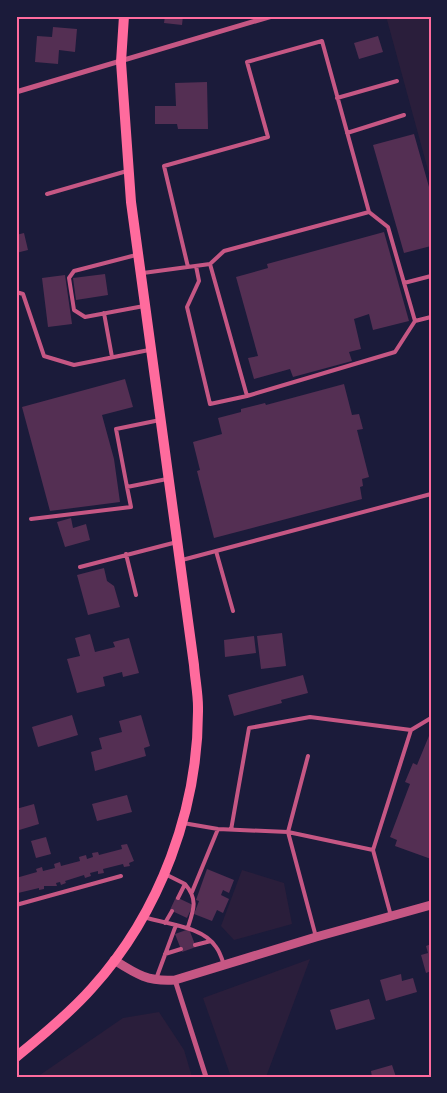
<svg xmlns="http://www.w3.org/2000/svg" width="447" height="1093" font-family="'Work Sans',sans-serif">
  <rect width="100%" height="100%" fill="#1b1b3a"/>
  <path fill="#2a1e3b" d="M386 16H431V181Z
    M242 870 284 883 292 924 234 940 221 926Z
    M310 959 266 1077H231L203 998Z
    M159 1012 184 1050 192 1077H37L123 1018Z"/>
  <path fill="#542f53" d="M165 16H183L182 25 164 23Z
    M53 27 77 29 75 52 59 50 58 64 35 62 37 36 52 37Z
    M378 36 383 52 359 59 354 43Z
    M207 82 208 129H178L177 124H155V106H176L175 83Z
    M414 134 431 194V246L404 253 373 145Z
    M384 232 409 321 373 330 369 314 354 319 361 349 349 352 352 361 293 377 290 369 254 379 248 358 258 356 236 277 268 268 267 264Z
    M24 233 28 250 16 253V235Z
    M105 274 108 295 76 300 73 278Z
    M65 275 72 324 48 327 42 278Z
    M125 379 133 407 102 415 114 459 120 502 50 511 22 407Z
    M344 384 352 415 359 414 363 429 357 430 369 477 362 479 363 486 360 487 362 499 214 538 197 471 200 470 193 442 222 434 218 418 241 412V409L265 403 266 405Z
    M71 518 73 528 86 524 90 540 65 547 57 522Z
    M104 568 107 581 114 586 120 607 88 615 77 575Z
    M282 633 286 666 261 669 257 636Z
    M90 634 95 652 115 647 113 642 129 638 139 673 123 677 122 672 103 677 105 686 77 693 67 659 80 656 75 638Z
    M254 636 256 653 225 657 224 640Z
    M303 675 308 693 281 700 282 703 234 716 228 695Z
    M72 715 78 735 38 747 32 727Z
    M141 715 150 746 144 748 146 756 95 771 91 752 102 749 99 738 122 732 119 721Z
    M431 731V859L395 846 397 840 390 837 410 784 405 782 413 763 417 765Z
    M127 795 132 812 97 821 92 804Z
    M34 804 39 824 16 831V809Z
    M46 837 51 854 36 858 31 841Z
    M127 844 134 861 129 863 130 866 124 867 123 864 103 869 104 873 98 874V871L90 873 91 876 85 878 84 875 65 881 66 883 61 885 60 882 56 883 57 886H44V889L39 890V888L18 893 19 896 16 897V878L37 872 36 869 42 867 43 871 55 868 54 864 60 862 61 866 80 861 79 857 86 855 87 859 93 857 92 853 98 852 99 855 122 849 121 845Z
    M207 869 234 880 229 893 223 890 221 895 229 899 223 913 217 910 212 921 194 914 199 901 196 900Z
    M176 897 193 905 187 918 170 910Z
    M189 929 196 947 182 952 175 934Z
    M431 944V971L426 973 421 955 428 953 426 946Z
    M401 974 402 981 413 978 417 992 386 1001 380 980Z
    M369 999 375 1019 336 1030 330 1010Z
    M392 1065 396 1077H372L371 1071Z"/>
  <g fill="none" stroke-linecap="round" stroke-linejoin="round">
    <path stroke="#c65784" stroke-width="4" d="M337 98 397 81
      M347 133 404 115
      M47 194 127 171
      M369 212 388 227 415 321 431 317
      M136 255 74 271 69 278 74 310 85 317 144 306
      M196 266 199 281 187 307 210 404 247 396 210 264
      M143 273 210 264 224 251 369 212 322 41 247 62 268 137 164 166 188 267
      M404 283 431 276
      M16 292 23 294 44 356 74 365 149 350
      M104 313 112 357
      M247 396 395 352 415 321
      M160 420 116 429 127 487 167 479
      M31 519 131 507 127 487
      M216 551 233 611
      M126 554 136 595
      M182 560 431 494
      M80 567 177 542
      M308 756 288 832 316 937
      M183 823 218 829 288 832 373 850
      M231 830 249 728 310 717 411 730
      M165 874 185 884 178 898
      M185 884C198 899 194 909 188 927
      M192 892 218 829
      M16 905 121 876
      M391 916 373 850 411 730 431 718
      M144 917C165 924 203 926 216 947 220 952 222 959 224 965
      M165 923 172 911
      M195 945 211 941
      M165 954 181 949
      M156 979 176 925"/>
    <path stroke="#c65784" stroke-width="5" d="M16 92 272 16
      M175 980 206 1077"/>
    <path stroke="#c65784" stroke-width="9" d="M114 960C136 974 148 982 175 980L316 937 431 905"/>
    <path stroke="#ff6b9d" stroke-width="10" d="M16 1057C42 1036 70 1013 92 988 160 913 199 808 198 707 198 693 195 679 194 665L131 202 121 62 124 16"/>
  </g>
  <rect width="447" height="1093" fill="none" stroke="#1b1b3a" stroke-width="35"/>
  <rect x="18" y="18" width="412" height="1058" fill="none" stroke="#ff6b9d" stroke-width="2"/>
</svg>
